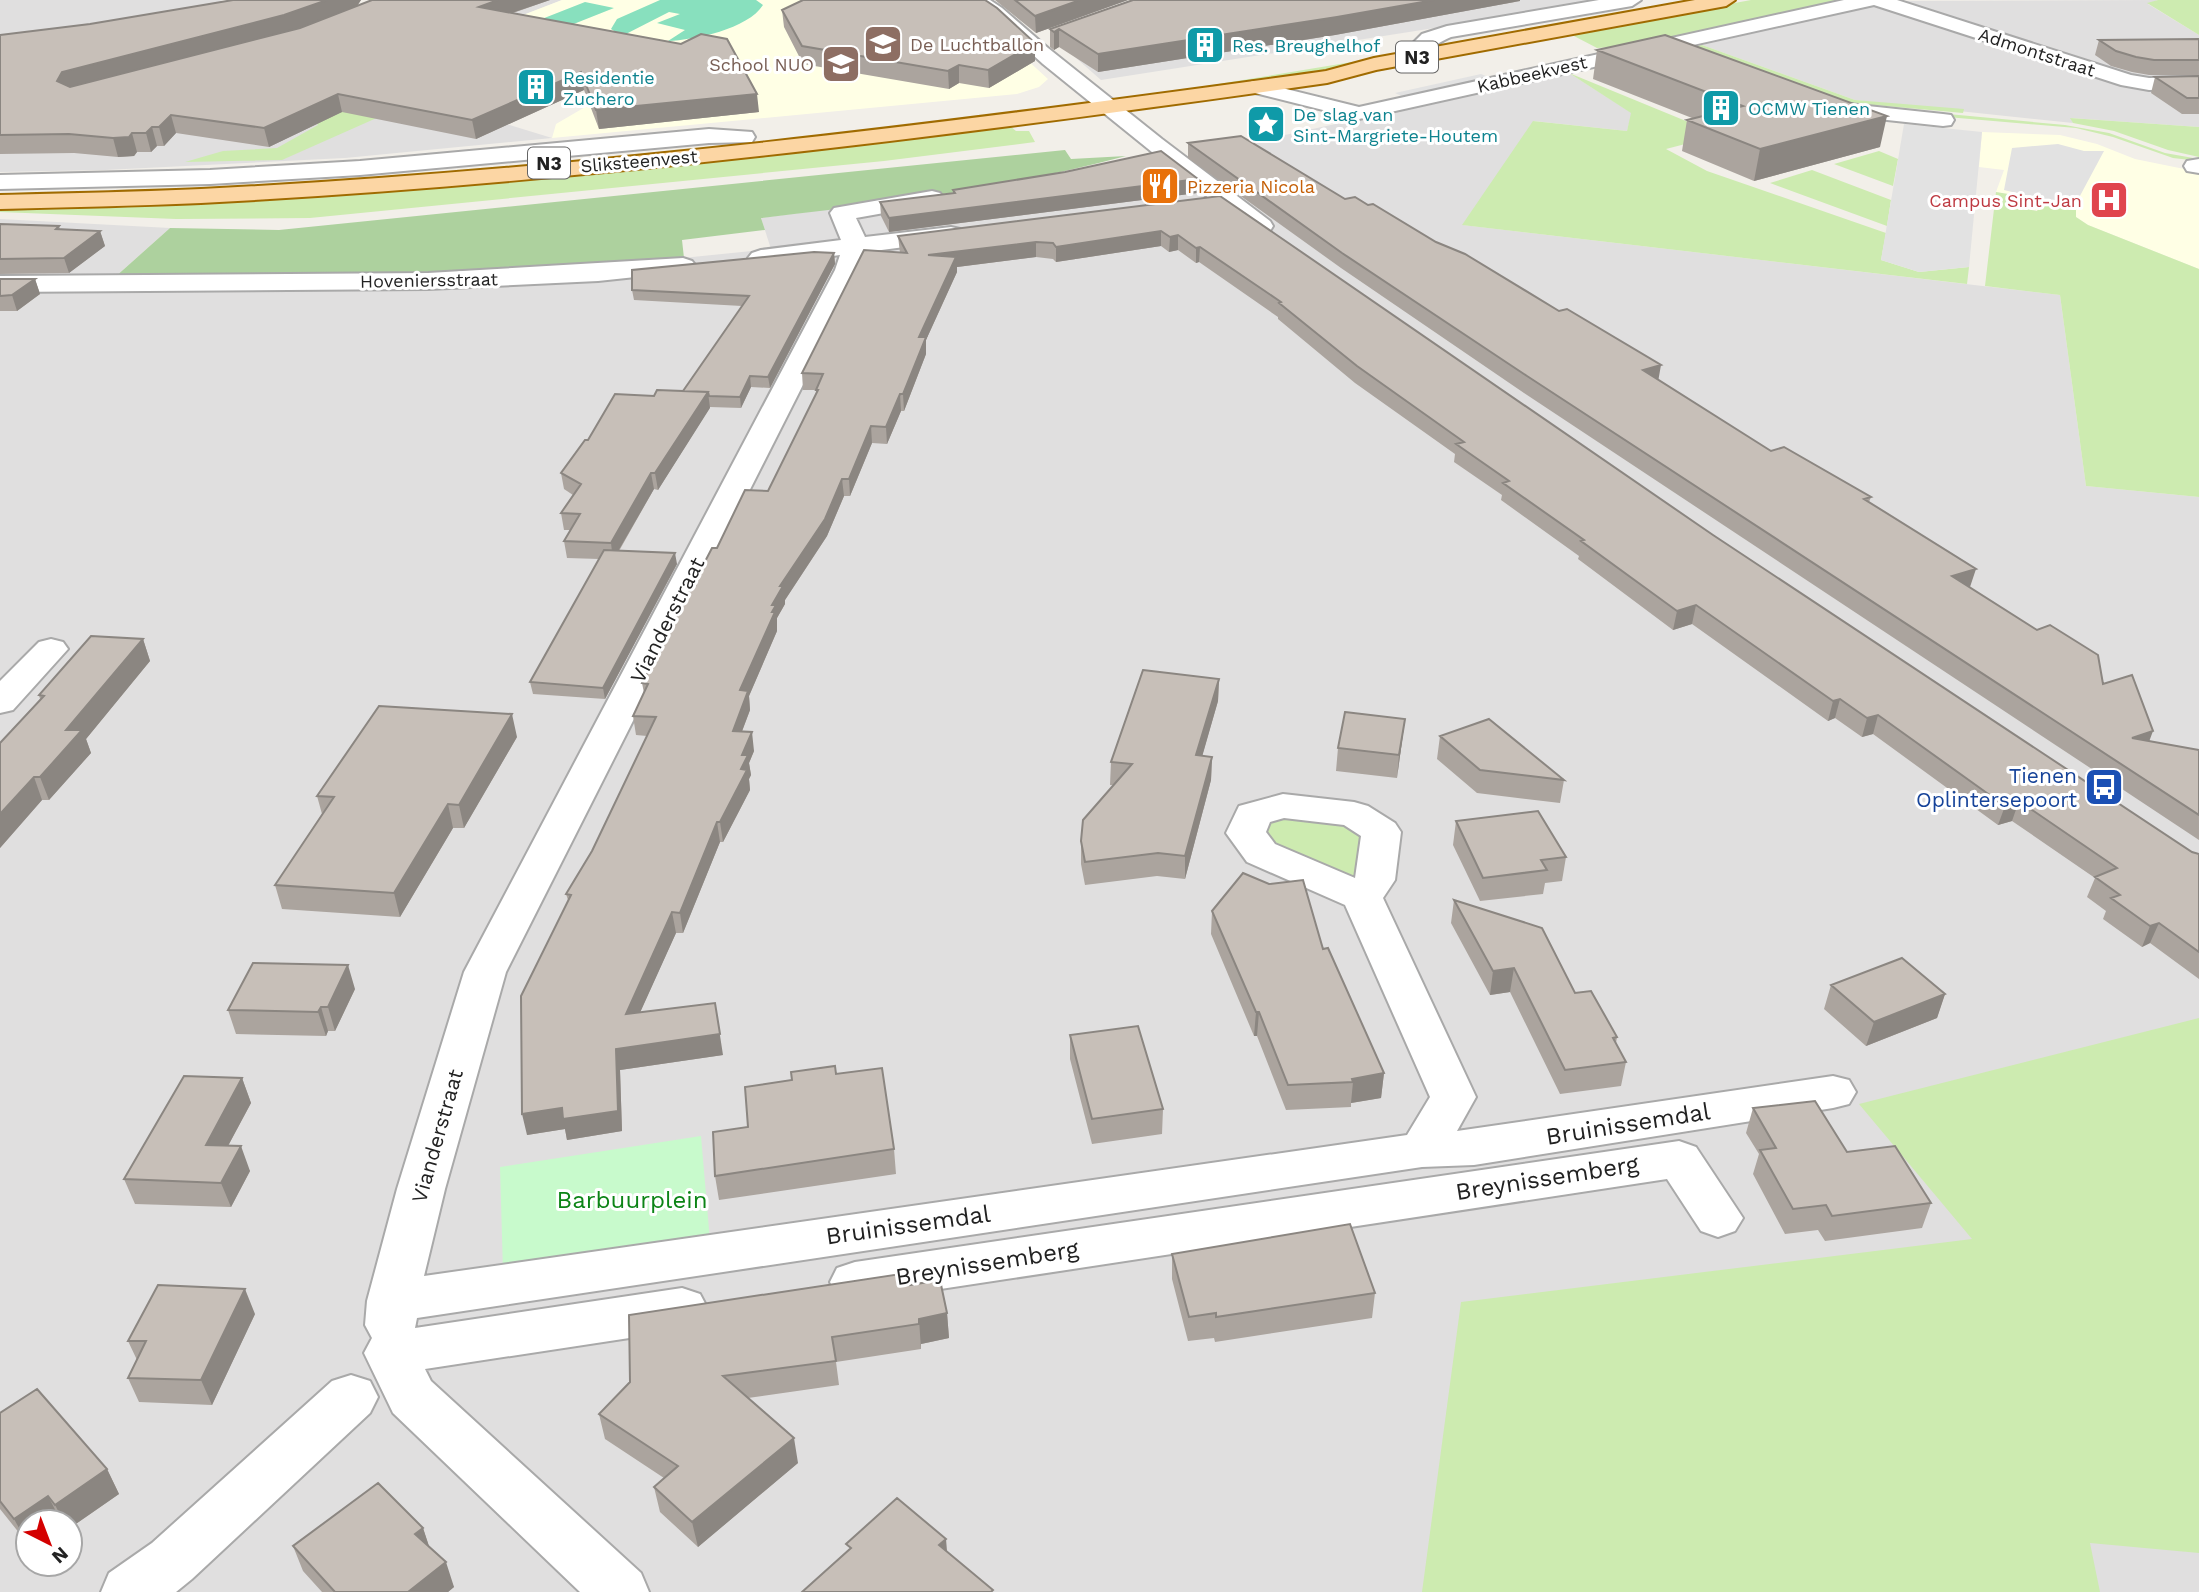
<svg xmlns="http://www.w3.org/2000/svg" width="2199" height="1592" font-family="'Work Sans',sans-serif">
  <rect width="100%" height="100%" fill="#f2efe9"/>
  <path fill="#e0dfdf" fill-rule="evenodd" d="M0 0H220L295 27 380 0H562L358 79 552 138 345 158 105 170 0 172Z
    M1166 0H1599L1505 17 1101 80 1068 51Z
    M2158 0 2148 4 2199 35V79L2143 80 1895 1Z
    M1872 5 2124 85 2199 88V127L2071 118 2073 123 1855 100 1702 45Z
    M1569 73 1632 113 1627 131 1534 121 1463 225 2060 295 2086 486 2199 497V1592H0V219L170 228 115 277 555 271 771 249 761 218 1152 167 1221 149ZM28 1522H70V1564H28Z"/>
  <path fill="#ffffe5" d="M562 0H951L968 6 1048 79 1039 87 1017 94 552 138 556 124 671 57 404 61Z
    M1982 132 2060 135 2097 144 2135 159 2199 172V269L2088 225 2076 217 2016 207 2020 196 1996 192 2004 170 1979 167Z"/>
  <path fill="#cdebb0" d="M1751 0H1851L1643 45 1597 48 1574 36 1578 32Z
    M2158 0H2199V35L2147 3Z
    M1702 45 1855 100 1964 109 1963 113 1841 102 1691 47Z
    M1364 60 1370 63 1205 90 1200 87Z
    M1569 73 1720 135 1666 149 1707 171 1886 233 1881 260 1919 272 1969 267 1967 284 1462 225 1533 121 1627 131 1631 113Z
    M442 89 282 160 185 162 223 151 277 148 318 125 314 121 338 109Z
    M1830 103 2065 125 2109 133 2165 153 2199 159V161L2173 158 2113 137 2076 128 1854 109Z
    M2070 118 2199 127V157L2168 150 2114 131 2073 123Z
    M1010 126 1016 131H1029L1035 142 884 161 310 218 176 219 0 212V204L827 149Z
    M1879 151 1898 159 1893 186 1834 164Z
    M1812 170 1891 200 1887 226 1770 183Z
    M1996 192 2020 196 2017 207 2037 211 2041 204 2076 210V217L2088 225 2199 269V497L2086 486 2060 295 1985 286Z
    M1283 806 1381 832 1362 897 1261 853 1253 814Z
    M2199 1018V1553L2090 1543 2100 1592H1422L1461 1302 1972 1239 1859 1104Z"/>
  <path fill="#add19e" d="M1065 150 1071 159 1126 156C1007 188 884 204 761 218L765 230 682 240 684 258 555 271 114 278 170 228 279 230Z"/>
  <path fill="#c8facc" d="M701 1136 710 1241 503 1272 500 1167Z"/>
  <path fill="#88e0be" d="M660 0H756L763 5C748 29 694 40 668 41L685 30 657 23 680 14 669 12 622 36 611 29 617 19Z
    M585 2 614 8 556 31 524 26Z"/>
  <path fill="#e2e2e2" d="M1481 74 1493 79 1406 98 1395 93Z
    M1904 124 1982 132 1969 267 1919 272 1881 260Z
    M2058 144 2084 151H2104L2074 207 2031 201 2033 197 2004 190 2012 148Z"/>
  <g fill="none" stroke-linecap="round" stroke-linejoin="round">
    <g stroke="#a9a9a9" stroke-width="4">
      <path id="minor" d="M966 0H990L1002 8 1048 48 1162 139 1270 221 1273 226 1270 231C1252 236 1239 221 1225 211L1043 64 998 23Z
        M1599 0H1641L1632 6 1451 37C1437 42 1426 55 1412 51L1409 47 1422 34 1447 26Z
        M1844 0H1897L2131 75 2149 78 2199 77V89L2149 90 2121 85 1874 5 1359 119 1247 91 1244 87 1247 83 1254 81 1359 107Z
        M1830 102 1943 114 1951 115 1954 120 1951 125 1943 126 1822 113 1819 108 1822 103Z
        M709 129 752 132 755 137 752 142 709 143 360 175 210 184 0 189V175L210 170 360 161Z
        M2199 159V173L2187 171 2184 166 2187 161Z
        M932 191 940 193 944 198 940 203 856 218 865 237 951 227 960 229 963 234 960 239 951 241 866 252 861 270 506 972 445 1189 424 1276 1407 1135 1430 1097 1345 905 1247 862 1226 833 1239 806 1283 794 1354 802 1368 806 1395 823 1401 832 1395 880 1383 898 1476 1097 1457 1131 1833 1076 1849 1080 1856 1092 1849 1104 1833 1108 1474 1165 1422 1167 417 1318 415 1328 682 1288 700 1294 708 1309 700 1324 682 1330 425 1369 431 1381 641 1573 649 1592H580L393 1413 364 1353 372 1338 365 1325 367 1301 397 1189 464 972 835 270 840 255 761 266 752 263 748 258 752 253 761 250 841 240 830 213 834 208ZM1284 818 1344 825 1361 836 1355 878 1275 844 1266 832 1270 822Z
        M683 258 692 261 696 266 692 271 598 281 428 289 0 292V276L428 273Z
        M51 639 63 642 68 649 13 710 0 713V681L39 642Z
        M1679 1141 1696 1147 1743 1218 1735 1231 1718 1237 1701 1231 1667 1179 855 1302 837 1296 830 1282 837 1268 855 1262Z
        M351 1375 370 1381 378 1397 370 1413 192 1579 176 1592H101L109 1573 152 1543 332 1381Z"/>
    </g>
    <g stroke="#a06b00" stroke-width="4">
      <path id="major" d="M1695 0H1735L1726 6 1376 70 1327 83C954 136 578 183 201 203 134 206 67 207 0 209V195C67 193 134 192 201 189 577 170 952 123 1326 71L1374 58Z"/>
    </g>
    <use href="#minor" fill="#fff" fill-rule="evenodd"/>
    <use href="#major" fill="#fcd6a4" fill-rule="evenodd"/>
  </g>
  <path fill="#aba49e" d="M233 0H361L357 6 372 0H550L513 13 759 112 599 129 584 90 476 139 342 112 269 147 176 133 164 146H157L151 152H137L134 156 118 157 74 153 0 154V35L90 24Z
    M995 0H1128L1036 33Z
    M1520 1 1335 35 1098 72 1059 47 1054 50 1050 47V29Z
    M782 10 1035 61 989 88 959 83 949 89 803 64 784 27Z
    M2199 39V75H2149L2132 72 2111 66 2095 55 2099 40Z
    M1597 50 1880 147 1754 181 1682 151 1687 120 1692 118 1593 79Z
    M2199 76V114H2182L2151 93 2155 77Z
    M1188 143 1345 199 1659 380 1771 451 1871 497 1869 502 1970 587 2103 684 2149 741 2199 750V840L1524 393 1341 268 1188 158Z
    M1198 179 1197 193 889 232 881 216 880 202 953 194V190Z
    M1220 196 1713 535 2192 852 2199 854V979L2150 943 2142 947 2103 919 2106 911 2087 897 2095 878 2012 821 1998 825 1873 734 1862 737 1835 718 1828 721 1692 624 1673 630 1578 559 1579 556 1501 500 1502 495 1454 462 1455 454 1355 383 1278 319V317L1199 262 1196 263 1178 250 1169 252 1161 246 1056 262 1053 259 1036 257 957 267V272L926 340V354L904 411H901L887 444 872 443 850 496H844L827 536 785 600V604L777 618V631L749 696 750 710 742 731 754 751 749 763 751 775 749 779 750 790 723 842H720L683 933H676L640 1012 723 1055 620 1070 622 1131 567 1140 565 1129 527 1135 568 900 566 894 592 851 647 736 636 735 633 716 644 693 642 683 717 548 768 491 816 394V390H803L802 373 900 253 898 236Z
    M0 224 59 226 60 229 100 231 105 246 69 273 0 274Z
    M834 253 835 264 770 388 751 387 741 408 710 407 658 490 654 489 619 551 677 564 605 699 533 694 530 682 599 559 567 558 564 541 570 530H564L561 513 573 495 564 489 561 473 588 440 654 396 683 391 742 306 634 300 632 290Z
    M0 279H35L40 294 17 311H0Z
    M143 639 150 661 86 739 91 753 49 800H42L0 848V743L40 699 39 695Z
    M1219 679 1218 701 1202 756 1212 757 1211 780 1185 879 1157 876 1085 885 1081 864V841L1114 785H1110L1111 762Z
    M1405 719 1397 778 1336 771 1338 748Z
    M1440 736 1564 780 1560 803 1477 793 1437 759Z
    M517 737 464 828H453L400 917 282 909 275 885 322 814 317 796Z
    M1456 821 1566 857 1562 881 1545 883 1543 894 1480 901 1453 845Z
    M1454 900 1575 993 1617 1037 1616 1043 1626 1062 1621 1086 1560 1094 1510 992 1490 995 1451 923Z
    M1212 911 1323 949 1384 1073 1381 1098 1351 1103V1107L1286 1110 1257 1036H1254L1211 934Z
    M1831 985 1945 994 1937 1018 1866 1046 1824 1009Z
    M355 989 335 1031H328L326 1036 236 1034 228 1010Z
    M1070 1035 1163 1109 1162 1134 1092 1144 1070 1059Z
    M836 1074 894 1149 896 1174 719 1200 715 1176 748 1127Z
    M242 1078 251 1103 228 1146 250 1171 231 1207 135 1204 124 1179Z
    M1753 1108 1847 1152 1931 1203 1922 1228 1825 1241 1818 1230 1785 1234 1753 1174 1759 1154 1746 1133Z
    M1172 1254 1375 1293 1372 1318 1215 1342 1214 1338 1188 1341 1172 1279Z
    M910 1285 947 1313 949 1338 921 1344V1349L836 1362 839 1385 748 1398 798 1463 698 1547 660 1512 654 1487 664 1478 605 1439 599 1414Z
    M255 1314 212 1405 139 1402 128 1378 137 1360 128 1341Z
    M0 1413 107 1469 119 1494 70 1528V1522L61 1521 28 1544 0 1509Z
    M423 1528 429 1547 454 1587 448 1592H322L303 1571 293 1546Z"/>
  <path fill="#8b8681" d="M327 0H361L357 6 288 32 67 90 57 81 62 72Z
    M498 0H550L482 23 479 7Z
    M1080 0H1128L1036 33 1035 16Z
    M1434 0H1520V1L1335 35 1098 72V54Z
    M1059 29V47L1054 50V32Z
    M1035 43V61L989 88 988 70Z
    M959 65V83L949 89 948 71Z
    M581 72 584 90 476 139 472 120Z
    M338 94 342 112 269 147 264 128Z
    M757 94 759 112 599 129 596 110Z
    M171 115 176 133 164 146 159 127Z
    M1887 116 1880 147 1754 181 1760 149Z
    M152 127 157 146 151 152 146 133Z
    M132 133 137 152 134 156 118 157 113 138Z
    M1198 179 1197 193 889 232V218Z
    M100 231 105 246 69 273 64 258Z
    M1161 231V246L1056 262V247Z
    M1178 235V250L1169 252 1170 237Z
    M1036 242V257L957 267V272L926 340V354L904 411 903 394 919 337 928 255Z
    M1200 247 1199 262 1196 263V248Z
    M834 253 835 264 770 388 768 377Z
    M35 279 40 294 17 311 12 295Z
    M1661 365 1658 382 1643 370Z
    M750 376 751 387 741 408 740 397Z
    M708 392 710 408 658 490 655 473Z
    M900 394 901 411 887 444 886 427Z
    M871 426 872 443 850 496 849 479Z
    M651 473 654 489 613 560 611 543Z
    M842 479 844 496 827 536 785 600V604L777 618V631L749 696 750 710 735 750 733 731 740 690 772 605 780 586Z
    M675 553 677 564 605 699 603 688Z
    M1976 569 1970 587 1947 594 1952 576Z
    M1696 605 1692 624 1673 630 1677 611Z
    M143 639 150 661 86 739 91 753 49 800 40 777 66 730Z
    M1219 679 1218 701 1196 778V755Z
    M1840 699 1835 718 1828 721 1833 701Z
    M512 714 517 737 464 828 459 805Z
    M1878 715 1873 734 1862 737 1867 718Z
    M1405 719 1402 741 1397 778 1399 755Z
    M2153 731 2146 750 2132 738Z
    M752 732 754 751 749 763 751 775 749 779 750 790 723 842 720 822 741 769 742 755Z
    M1212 757 1211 780 1185 879V856Z
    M34 777 42 800 0 848V814Z
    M2019 801 2012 821 1998 825 2005 806Z
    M448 804 453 828 400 917 394 893Z
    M717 822 720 842 683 933 680 913Z
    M672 912 676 933 630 1035 626 1014Z
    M2159 923 2150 943 2142 947 2150 926Z
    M348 965 355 989 335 1031 328 1007Z
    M1514 968 1510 992 1490 995 1493 971Z
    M1945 994 1937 1018 1866 1046 1874 1022Z
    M715 1003 723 1055 620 1070 622 1131 567 1140 565 1129 527 1135 522 1114 616 1049Z
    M321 1007 328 1031 326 1036 318 1012Z
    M1256 1012H1259L1257 1036H1254Z
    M1384 1073 1381 1098 1351 1103 1353 1082 1352 1079Z
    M242 1078 251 1103 215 1170 206 1145Z
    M241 1146 250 1171 231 1207 221 1183Z
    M245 1289 255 1314 212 1405 201 1380Z
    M947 1313 949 1338 921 1344V1349L919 1319Z
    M794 1438 798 1463 698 1547 692 1522Z
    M107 1469 119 1494 70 1528V1522H64L55 1505Z
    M48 1496 61 1521 28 1522V1544L14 1519Z
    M423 1528 431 1552 415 1534Z
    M946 1539 948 1563 939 1545Z
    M446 1562 454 1587 448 1592H408Z"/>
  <path fill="#c7bfb8" stroke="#8b8681" stroke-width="2" d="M233 0H327L284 15 62 72 57 81 70 87 300 28 372 0H498L479 7 681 44 701 34 727 39 757 94 596 110 581 72 472 120 338 94 264 128 171 115 159 127H152L146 133H132L129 137 113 138 69 134 0 135V35L90 24Z
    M803 0H985L997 8 1035 43 988 70 959 65 948 71 802 46 782 10Z
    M1015 0H1080L1035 16Z
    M1133 0H1434L1337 17 1098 54 1059 29 1054 32 1050 29Z
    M1665 35 1887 116 1760 149 1687 120 1743 106 1597 50Z
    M2199 39V60H2154L2136 57 2116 51 2099 40Z
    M2199 76V98H2187L2155 77Z
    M1241 136 1345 199 1355 197 1368 205 1373 204 1436 242 1465 254 1559 311 1567 309 1661 365 1643 370 1771 451 1784 447 1871 497 1864 499 1976 569 1952 576 2037 630 2050 625 2098 655 2103 684 2132 675 2153 731 2132 738 2199 750V815L1527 376 1342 253 1188 143Z
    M1161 151 1198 179 889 218 880 202 955 193 953 190 1065 172Z
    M1220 196 1713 535 2192 852 2199 854V952L2159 923 2150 926 2111 898 2120 895 2095 877 2117 868 2019 801 2005 806 1878 715 1867 718 1840 699 1833 701 1696 605 1677 611 1581 541 1584 540 1503 483 1509 481 1456 444 1464 442 1357 366 1279 303 1281 302 1200 247 1196 248 1178 235 1170 237 1161 231 1056 247 1053 243 1036 242 928 255 956 257 919 337H926L903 394H900L886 427 871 426 849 479H842L825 519 780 586H783L772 605H776L772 612H775L740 690 748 691 733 731 752 732 742 755H748L741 769 747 770 720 822H717L680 913 672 912 626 1014 715 1003 720 1034 616 1049 618 1111 563 1119 562 1108 522 1114 521 996 571 895 566 894 592 851 656 717 633 716 648 684 642 683 712 548H717L745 490 768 491 818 390H816L823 374 802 373 864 250 907 253 898 236Z
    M0 224 59 226 56 229 100 231 64 258 0 259Z
    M814 252 834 253 768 377 750 376 740 397 709 396 708 392 683 391 749 296 632 290V270Z
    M0 279H35L12 295 0 296Z
    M657 390 708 392 655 473H651L611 543 564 541 580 514 561 513 581 484 561 473 585 440H588L615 394 654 396Z
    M604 550 675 553 603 688 530 682Z
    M91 636 143 639 66 730H82L40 777H34L0 814V743L44 696 39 695Z
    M1143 670 1219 679 1196 755 1212 757 1185 856 1158 853 1085 862 1081 841 1083 820 1132 764 1111 762Z
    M379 706 512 714 459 805 448 804 394 893 275 885 334 797 317 796Z
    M1345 712 1405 719 1399 755 1338 748Z
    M1489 719 1564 780 1480 770 1440 736Z
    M1538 811 1566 857 1541 860 1547 870 1483 878 1456 821Z
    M1243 873 1269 884 1303 880 1323 949 1328 948 1384 1073 1352 1079 1353 1082 1288 1085 1259 1012H1256L1212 911Z
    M1454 900 1542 928 1575 993 1591 991 1617 1037 1613 1038 1626 1062 1565 1070 1514 968 1493 971Z
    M1902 958 1945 994 1874 1022 1831 985Z
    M253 963 348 965 328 1007H321L318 1012 228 1010Z
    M1138 1026 1163 1109 1092 1119 1070 1035Z
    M835 1066 836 1074 882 1068 894 1149 715 1176 713 1132 748 1127 745 1087 792 1080 791 1072Z
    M184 1076 242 1078 206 1145 241 1146 221 1183 124 1179Z
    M1815 1101 1847 1152 1895 1146 1931 1203 1832 1216 1826 1205 1793 1209 1760 1150 1776 1148 1753 1108Z
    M1350 1224 1375 1293 1216 1317V1313L1189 1317 1172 1254Z
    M907 1273 910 1285 940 1280 947 1313 919 1319V1324L832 1337 836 1361 723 1376 794 1438 692 1522 654 1487 678 1466 599 1414 630 1382 629 1315Z
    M158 1285 245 1289 201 1380 128 1378 146 1341H128Z
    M37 1389 107 1469 55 1505 48 1496 14 1519 0 1501V1413Z
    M378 1483 423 1528 415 1534 446 1562 408 1592H335L293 1546Z
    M897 1498 946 1539 939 1545 993 1590 991 1592H802L851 1548 846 1544Z"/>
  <defs>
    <g id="school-square" transform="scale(2.0125)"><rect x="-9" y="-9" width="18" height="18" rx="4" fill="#8d6e63" stroke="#fff"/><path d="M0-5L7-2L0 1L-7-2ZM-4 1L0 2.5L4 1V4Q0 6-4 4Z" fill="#fff"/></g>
    <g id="building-square" transform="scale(2.0125)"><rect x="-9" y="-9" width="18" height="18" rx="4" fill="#0f9aa8" stroke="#fff"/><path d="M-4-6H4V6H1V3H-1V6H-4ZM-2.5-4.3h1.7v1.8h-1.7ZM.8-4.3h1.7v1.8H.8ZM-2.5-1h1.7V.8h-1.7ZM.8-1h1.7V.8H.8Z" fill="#fff"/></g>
    <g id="sight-square" transform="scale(2.0125)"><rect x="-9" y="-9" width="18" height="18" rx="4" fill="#0f9aa8" stroke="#fff"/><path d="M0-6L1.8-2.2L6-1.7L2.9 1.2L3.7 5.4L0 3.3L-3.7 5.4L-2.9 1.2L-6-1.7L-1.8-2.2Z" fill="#fff"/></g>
    <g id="restaurant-square" transform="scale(2.0125)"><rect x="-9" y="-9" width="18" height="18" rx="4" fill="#e8710a" stroke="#fff"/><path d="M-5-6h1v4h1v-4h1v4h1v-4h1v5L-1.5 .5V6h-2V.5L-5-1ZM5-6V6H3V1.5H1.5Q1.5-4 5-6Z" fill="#fff"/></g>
    <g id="hospital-square" transform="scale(2.0125)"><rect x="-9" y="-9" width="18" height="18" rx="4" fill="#e0444e" stroke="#fff"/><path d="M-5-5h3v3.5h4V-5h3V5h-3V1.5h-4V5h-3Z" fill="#fff"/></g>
    <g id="bus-square" transform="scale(2.0125)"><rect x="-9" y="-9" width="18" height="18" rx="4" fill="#1a4fb4" stroke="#fff"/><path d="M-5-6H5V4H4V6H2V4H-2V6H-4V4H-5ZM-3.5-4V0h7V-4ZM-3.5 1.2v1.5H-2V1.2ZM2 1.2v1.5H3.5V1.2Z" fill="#fff"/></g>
  </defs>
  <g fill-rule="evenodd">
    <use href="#school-square" x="883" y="44"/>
    <use href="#building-square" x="1205" y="45"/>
    <use href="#school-square" x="841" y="64"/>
    <use href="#building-square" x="536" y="87"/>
    <use href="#building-square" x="1721" y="108"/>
    <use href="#sight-square" x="1266" y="124"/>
    <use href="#restaurant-square" x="1160" y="186"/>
    <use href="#hospital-square" x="2109" y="200"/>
    <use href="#bus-square" x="2104" y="787"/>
  </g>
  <g text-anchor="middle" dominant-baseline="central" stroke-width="6" stroke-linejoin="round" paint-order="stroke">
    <g font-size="18" fill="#785e54" stroke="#fff" text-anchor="start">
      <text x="910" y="44">De Luchtballon</text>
      <text x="814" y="64" text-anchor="end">School NUO</text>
    </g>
    <g font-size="18" fill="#0d838f" stroke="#fff" text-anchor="start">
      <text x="1232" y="45">Res. Breughelhof</text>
      <text x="563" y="77">Residentie<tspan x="563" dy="21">Zuchero</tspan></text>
      <text x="1748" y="108">OCMW Tienen</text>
      <text x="1293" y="114">De slag van<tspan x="1293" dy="21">Sint-Margriete-Houtem</tspan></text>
    </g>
    <g font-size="18" fill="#222" stroke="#fff">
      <text transform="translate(2037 52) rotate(18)">Admontstraat</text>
      <text transform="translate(1532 74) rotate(-13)">Kabbeekvest</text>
      <text transform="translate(639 161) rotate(-5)">Sliksteenvest</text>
      <text transform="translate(429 280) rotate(-1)">Hoveniersstraat</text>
    </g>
    <g font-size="18" fill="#c56008" stroke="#fff" text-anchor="start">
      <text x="1187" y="186">Pizzeria Nicola</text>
    </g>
    <g font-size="18" fill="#be3a42" stroke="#fff" text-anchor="end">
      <text x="2082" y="200">Campus Sint-Jan</text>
    </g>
    <g fill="#fff" stroke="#646464" stroke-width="2">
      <rect x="1396" y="41.5" width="42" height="31" rx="5"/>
      <rect x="528" y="147.5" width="42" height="31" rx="5"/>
    </g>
    <g font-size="19" font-weight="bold" fill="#222">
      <text x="1417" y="57">N3</text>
      <text x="549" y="163">N3</text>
    </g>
    <g font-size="21" fill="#222" stroke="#fff">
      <text transform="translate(667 620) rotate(-63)">Vianderstraat</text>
      <text transform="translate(437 1136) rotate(-74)">Vianderstraat</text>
    </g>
    <g font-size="21" fill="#164399" stroke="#fff" text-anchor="end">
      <text x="2077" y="775">Tienen<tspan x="2077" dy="24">Oplintersepoort</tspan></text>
    </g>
    <g font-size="24" fill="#222" stroke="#fff">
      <text transform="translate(1628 1124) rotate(-9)">Bruinissemdal</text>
      <text transform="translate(1547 1178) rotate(-9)">Breynissemberg</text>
      <text transform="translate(908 1225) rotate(-8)">Bruinissemdal</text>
      <text transform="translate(987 1263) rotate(-9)">Breynissemberg</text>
    </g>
    <g font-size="24" fill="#0c8416" stroke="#fff">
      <text x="632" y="1200">Barbuurplein</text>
    </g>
  </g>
  <g transform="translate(49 1543) rotate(138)"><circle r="33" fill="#ffffff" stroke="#a7a7a7" stroke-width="2"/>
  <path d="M0-5L12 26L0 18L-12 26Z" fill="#d40000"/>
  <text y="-10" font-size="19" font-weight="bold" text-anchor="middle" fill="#222222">N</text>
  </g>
</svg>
